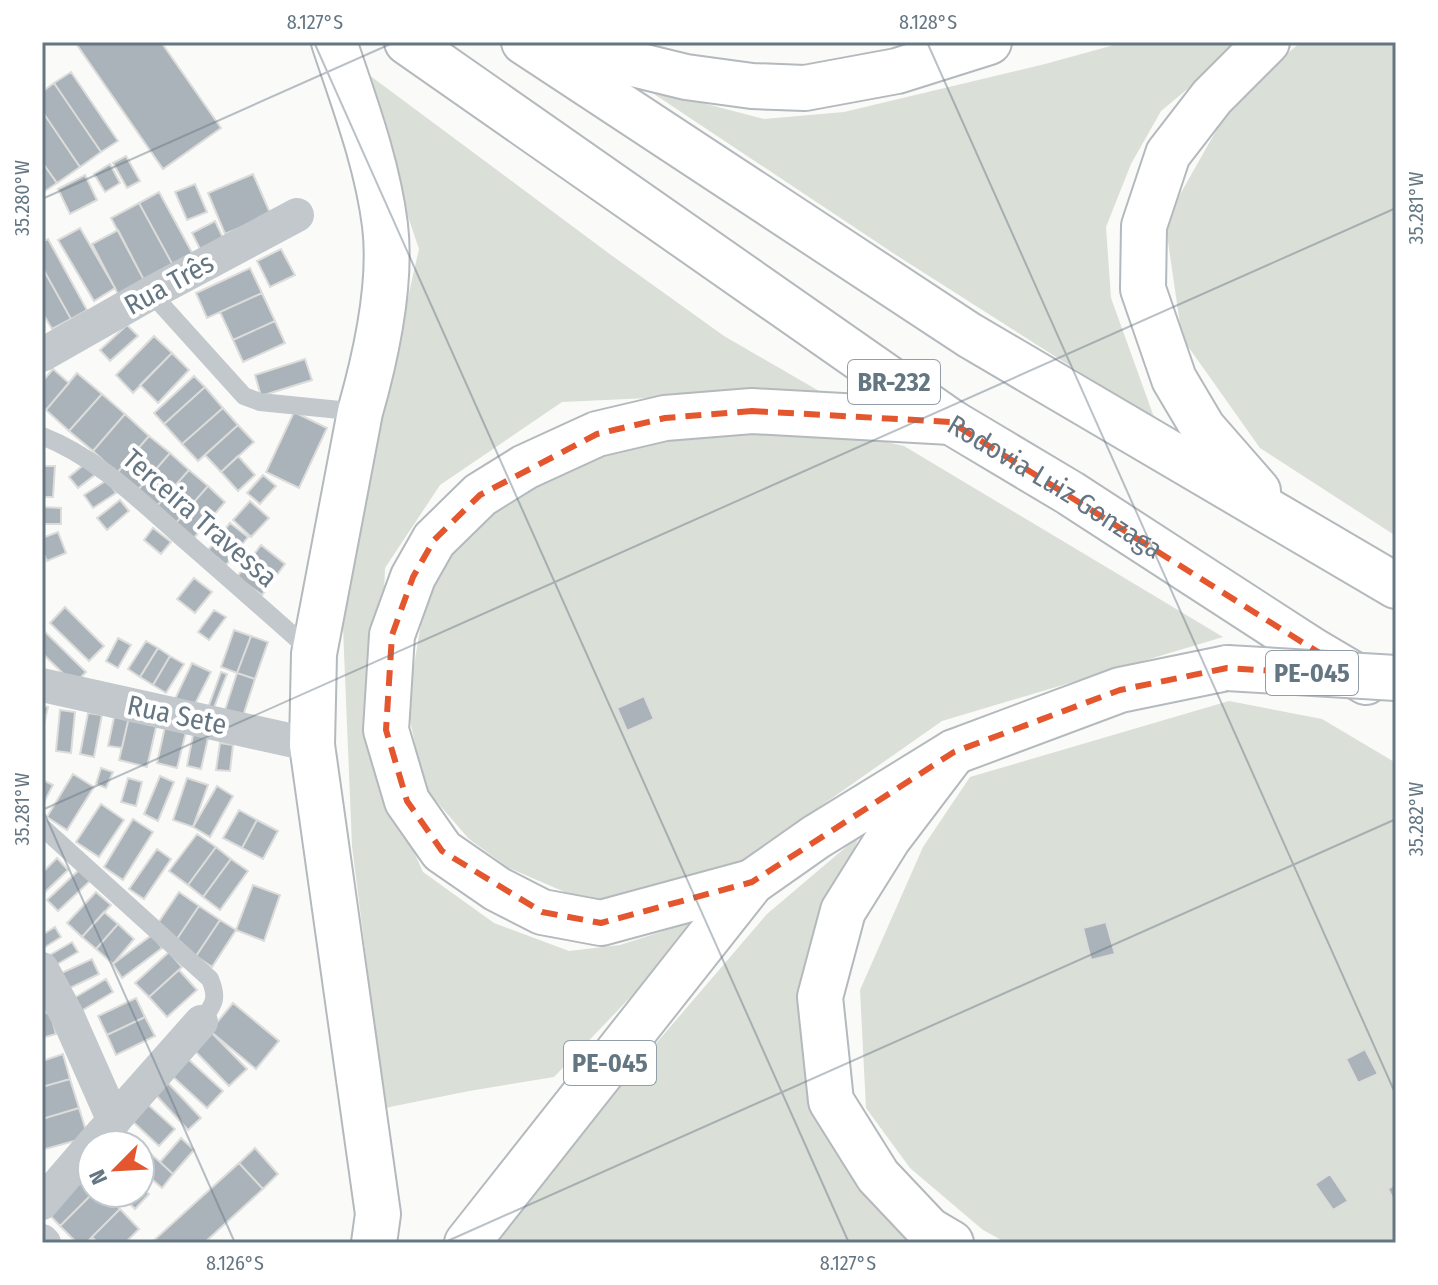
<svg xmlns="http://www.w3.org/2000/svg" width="1438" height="1285" font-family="'Fira Sans Condensed',sans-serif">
  <rect width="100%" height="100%" fill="#fafaf8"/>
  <path fill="#dadfd7" d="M1125 42H1244L1161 111 1131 164 1106 227 1111 298 1155 420 896 255 645 88 764 119 844 112 1045 64Z
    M1301 42H1396V536L1260 448 1182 338 1165 221 1234 99Z
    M357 66 611 255 724 336 826 395 670 397 562 402 440 485 385 568 377 769 423 872 494 923 569 951 620 945 707 917 554 1077 469 1091 385 1108 352 846 343 627 366 482 419 249Z
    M693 425 851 434 904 446 1223 637 942 721 738 864 602 908 509 868 469 839 424 787 407 706 421 624 443 561 491 512 533 474Z
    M1229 701 1322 719 1396 763V1243H1007L983 1230 910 1168 866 1108 860 990 923 847 970 777Z
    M859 836 807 979V1063L925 1243H485L767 914Z"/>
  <path fill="#aab3b9" stroke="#dcdcda" stroke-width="2" d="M75 42H161L221 128 163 169Z
    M71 72 118 141 101 152 54 83Z
    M54 83 101 152 80 167 42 111V92Z
    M42 111 80 167 57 183 42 162Z
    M126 156 140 181 127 188 113 163Z
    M42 162 57 183 42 193Z
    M110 164 120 183 105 192 94 174Z
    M253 174 271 215 225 234 208 193Z
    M85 175 97 200 70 214 58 189Z
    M195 184 207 212 187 220 175 192Z
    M159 192 195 258 175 269 139 203Z
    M139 203 175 269 146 284 111 218Z
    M215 221 224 240 201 251 192 233Z
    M80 228 115 288 94 301 58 240Z
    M118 230 146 284 120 298 92 244Z
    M48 239 87 310 71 319 42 267V242Z
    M281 249 295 275 270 287 257 261Z
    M42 267 71 319 52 329 42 312Z
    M250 268 262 293 207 318 196 293Z
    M262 293 275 321 233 340 220 312Z
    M275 321 285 343 243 362 233 340Z
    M127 325 138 336 110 361 100 350Z
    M154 336 172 353 133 393 116 375Z
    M172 353 189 370 158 403 140 385Z
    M305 359 312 380 261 396 255 375Z
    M53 369 69 383 46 410 42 407V382Z
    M77 373 102 394 69 431 46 410Z
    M194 376 205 387 164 424 154 413Z
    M205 387 223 408 182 444 164 424Z
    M102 394 125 414 93 451 69 431Z
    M223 408 238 425 198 461 182 444Z
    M294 412 327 428 299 488 266 472Z
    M125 414 149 436 117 473 93 451Z
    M238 425 254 442 221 472 205 455Z
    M149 436 170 453 137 491 117 473Z
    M170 453 189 470 156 507 137 491Z
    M238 456 255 475 238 491 221 472Z
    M86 463 96 474 78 488 69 477Z
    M42 466H55L53 497H42Z
    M189 470 208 486 175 524 156 507Z
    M263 475 276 486 260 504 247 493Z
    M107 480 116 493 93 508 84 495Z
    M208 486 225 502 193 539 175 524Z
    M120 500 129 511 107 530 97 518Z
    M250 501 269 518 251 537 233 520Z
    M42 507 61 508V524H42Z
    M230 523 248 537 226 565 208 550Z
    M153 528 171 542 161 554 144 540Z
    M58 532 66 553 47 561 42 550V538Z
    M261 545 285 564 262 595 237 577Z
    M194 578 212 592 195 613 177 599Z
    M65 607 104 646 89 661 50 623Z
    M214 610 226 617 209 640 198 632Z
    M42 629 86 672 74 684 42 653Z
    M234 630 251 636 237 673 221 667Z
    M251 636 268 642 255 679 237 673Z
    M118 638 131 645 118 668 106 661Z
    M146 641 158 648 140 677 128 669Z
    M158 648 170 656 153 685 140 677Z
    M170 656 184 664 166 693 153 685Z
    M192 663 211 672 193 708 175 699Z
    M221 672 227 674 213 710 208 708Z
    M237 673 255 679 243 716 225 710Z
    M644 696 654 719 627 731 617 708Z
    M42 706 48 707 42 733Z
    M60 710 75 712 71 753 56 751Z
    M88 713 102 715 94 757 80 754Z
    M115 713 129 717 122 748 108 746Z
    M129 717 157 723 147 767 119 760Z
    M165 727 186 732 177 768 157 763Z
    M194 730 209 734 201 769 187 766Z
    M220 743 233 745 230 771 216 770Z
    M101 768 113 772 106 788 96 784Z
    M73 774 94 787 67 830 47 817Z
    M160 776 174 782 158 821 144 814Z
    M128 778 142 782 136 806 121 802Z
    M187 778 208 785 193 827 173 820Z
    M43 780 53 785 42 806V781Z
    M217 786 233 796 210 837 193 827Z
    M101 804 124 820 99 857 76 842Z
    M239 810 257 820 242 848 223 838Z
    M133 819 153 832 123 880 104 867Z
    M257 820 278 831 263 859 242 848Z
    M197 834 216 847 188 885 169 871Z
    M216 847 231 859 203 897 188 885Z
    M157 849 171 859 144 899 129 889Z
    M57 858 68 870 45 892 42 889V873Z
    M231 859 248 871 220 910 203 897Z
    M79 870 90 881 58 911 47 900Z
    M253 885 280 895 264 941 236 930Z
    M96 892 111 905 82 937 67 923Z
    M179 892 199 906 175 942 154 929Z
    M199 906 220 920 196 956 175 942Z
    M104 912 118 924 96 949 82 937Z
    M220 920 236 930 212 967 196 956Z
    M1106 922 1115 954 1091 960 1083 928Z
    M118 924 134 939 113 964 96 949Z
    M55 927 61 937 42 949V935Z
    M152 935 162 948 122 978 113 964Z
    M72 942 78 952 49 969 43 959Z
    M169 952 182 967 149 997 135 983Z
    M92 959 99 974 64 991 57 975Z
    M179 970 197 990 167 1017 149 997Z
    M106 979 113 992 76 1014 69 1001Z
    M136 998 145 1017 107 1035 98 1016Z
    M233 1003 279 1041 256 1069 210 1031Z
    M50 1012 56 1034 42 1038V1014Z
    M145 1017 155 1036 116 1055 107 1035Z
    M210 1031 247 1069 229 1086 193 1049Z
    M1365 1049 1378 1074 1358 1083 1346 1059Z
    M63 1054 70 1079 42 1087V1061Z
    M187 1058 223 1091 207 1108 171 1075Z
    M70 1079 79 1108 42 1119V1087Z
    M168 1083 201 1118 188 1130 155 1094Z
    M144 1101 175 1129 159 1146 129 1118Z
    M79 1108 88 1137 42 1150V1119Z
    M122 1129 160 1162 173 1174 162 1188 140 1169V1145H112Z
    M181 1138 194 1150 173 1174 160 1162Z
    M255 1148 278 1174 263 1189 239 1163Z
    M239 1163 263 1189 204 1243H151Z
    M84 1172 92 1181 93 1193 60 1226 45 1210Z
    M1330 1174 1348 1201 1333 1210 1315 1184Z
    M1396 1184V1205L1388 1189Z
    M140 1186 149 1194 135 1209 119 1193H140Z
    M93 1193H104L120 1209 86 1243H77L60 1226Z
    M120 1209 139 1229 125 1243H98L92 1237Z"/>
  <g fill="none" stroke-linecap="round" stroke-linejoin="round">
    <g stroke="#b5babe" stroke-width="48">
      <path id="primary" d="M467 1243 752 882 816 837 954 752 1120 690 1227 668"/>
    </g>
    <g stroke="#b4b9bd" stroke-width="48">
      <g id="trunk">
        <path d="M334 42C354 102 377 162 385 225 392 283 376 356 360 412L314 654 312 745 378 1214 374 1243"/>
        <path id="s1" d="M407 42 951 422 1070 493 1312 650 1366 682"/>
        <path d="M524 42 969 335 1396 586"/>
        <path d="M543 42 686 77 752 86 805 88 897 71 989 42"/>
        <path d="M1258 491 1203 428 1174 379 1143 289 1144 226 1168 154 1212 97 1267 42"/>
        <path d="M752 882 601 923 542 912 497 889 442 851 407 801 386 730 392 635 413 577 434 540 480 495 525 467 597 434 665 418 752 411 951 422"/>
        <path d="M951 1243 929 1230 878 1176 831 1101 820 997 843 911 888 839 954 752"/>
      </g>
    </g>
    <path stroke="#c3c8cc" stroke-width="18" d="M151 293 244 396 260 402 360 412
      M42 436C96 457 137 498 180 536 225 575 269 614 313 653
      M42 827 210 979C219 1000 213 1005 201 1022"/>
    <path stroke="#c3c8cc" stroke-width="34" d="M42 355 151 293 297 215
      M42 685 312 745
      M42 969 68 1017 114 1121
      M92 1145 201 1022
      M42 1203 92 1145
      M42 1241 44 1243"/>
    <use href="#primary" stroke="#fff" stroke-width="44"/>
    <use href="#trunk" stroke="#fff" stroke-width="44"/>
    <g stroke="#b5babe" stroke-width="48" stroke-linecap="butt">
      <path id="primary-bridge" d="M1227 668 1396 678"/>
    </g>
    <use href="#primary-bridge" stroke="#fff" stroke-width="44"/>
  </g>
  <path fill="none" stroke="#e4572e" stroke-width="6" stroke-dasharray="16 10" stroke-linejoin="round" d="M752 411 951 422 1356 676 1227 668 1120 690 954 752 752 882 601 923 542 912 442 851 407 801 386 730 392 635 413 577 434 540 480 495 597 434 665 418Z"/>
  <path fill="none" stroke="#657683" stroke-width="2" stroke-opacity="0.45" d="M314 42 849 1243M927 42 1396 1095M42 199 395 42M42 808 235 1243M42 810 1396 208M443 1243 1396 819"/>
  <g text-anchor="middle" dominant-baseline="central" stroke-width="8" stroke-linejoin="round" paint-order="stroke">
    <g fill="#fff" stroke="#939fa8" stroke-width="2">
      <rect x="848" y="360" width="92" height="44" rx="6"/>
      <rect x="1266" y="651" width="92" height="44" rx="6"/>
      <rect x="564" y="1041" width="92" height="44" rx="6"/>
    </g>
    <g font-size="26" font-weight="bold" fill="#657683">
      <text x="894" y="382">BR-232</text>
      <text x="1312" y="673">PE-045</text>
      <text x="610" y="1063">PE-045</text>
    </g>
    <g font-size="28" fill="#657683" stroke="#fff">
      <text transform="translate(169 284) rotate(-29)">Rua Três</text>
      <text stroke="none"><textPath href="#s1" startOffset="786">Rodovia Luiz Gonzaga</textPath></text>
      <text transform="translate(200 518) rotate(41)">Terceira Travessa</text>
      <text transform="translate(177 715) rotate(12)">Rua Sete</text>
    </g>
  </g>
  <rect width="1438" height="1285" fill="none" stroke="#ffffff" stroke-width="88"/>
  <g transform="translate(116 1169) rotate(246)"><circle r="38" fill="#ffffff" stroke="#c1c8cd" stroke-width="2"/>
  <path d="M0-6L14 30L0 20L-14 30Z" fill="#e4572e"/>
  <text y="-12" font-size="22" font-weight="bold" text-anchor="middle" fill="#657683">N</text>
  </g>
  <rect x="44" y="44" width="1350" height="1197" fill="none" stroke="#657683" stroke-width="3"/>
  <g font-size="20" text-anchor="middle" fill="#657683">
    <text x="315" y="29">8.127°S</text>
    <text x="928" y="29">8.128°S</text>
    <text transform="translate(22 198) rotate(-90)" y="7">35.280°W</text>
    <text transform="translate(1416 208) rotate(-90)" y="7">35.281°W</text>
    <text transform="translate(22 809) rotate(-90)" y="7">35.281°W</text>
    <text transform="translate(1416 819) rotate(-90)" y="7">35.282°W</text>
    <text x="235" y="1270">8.126°S</text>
    <text x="848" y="1270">8.127°S</text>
  </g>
</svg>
